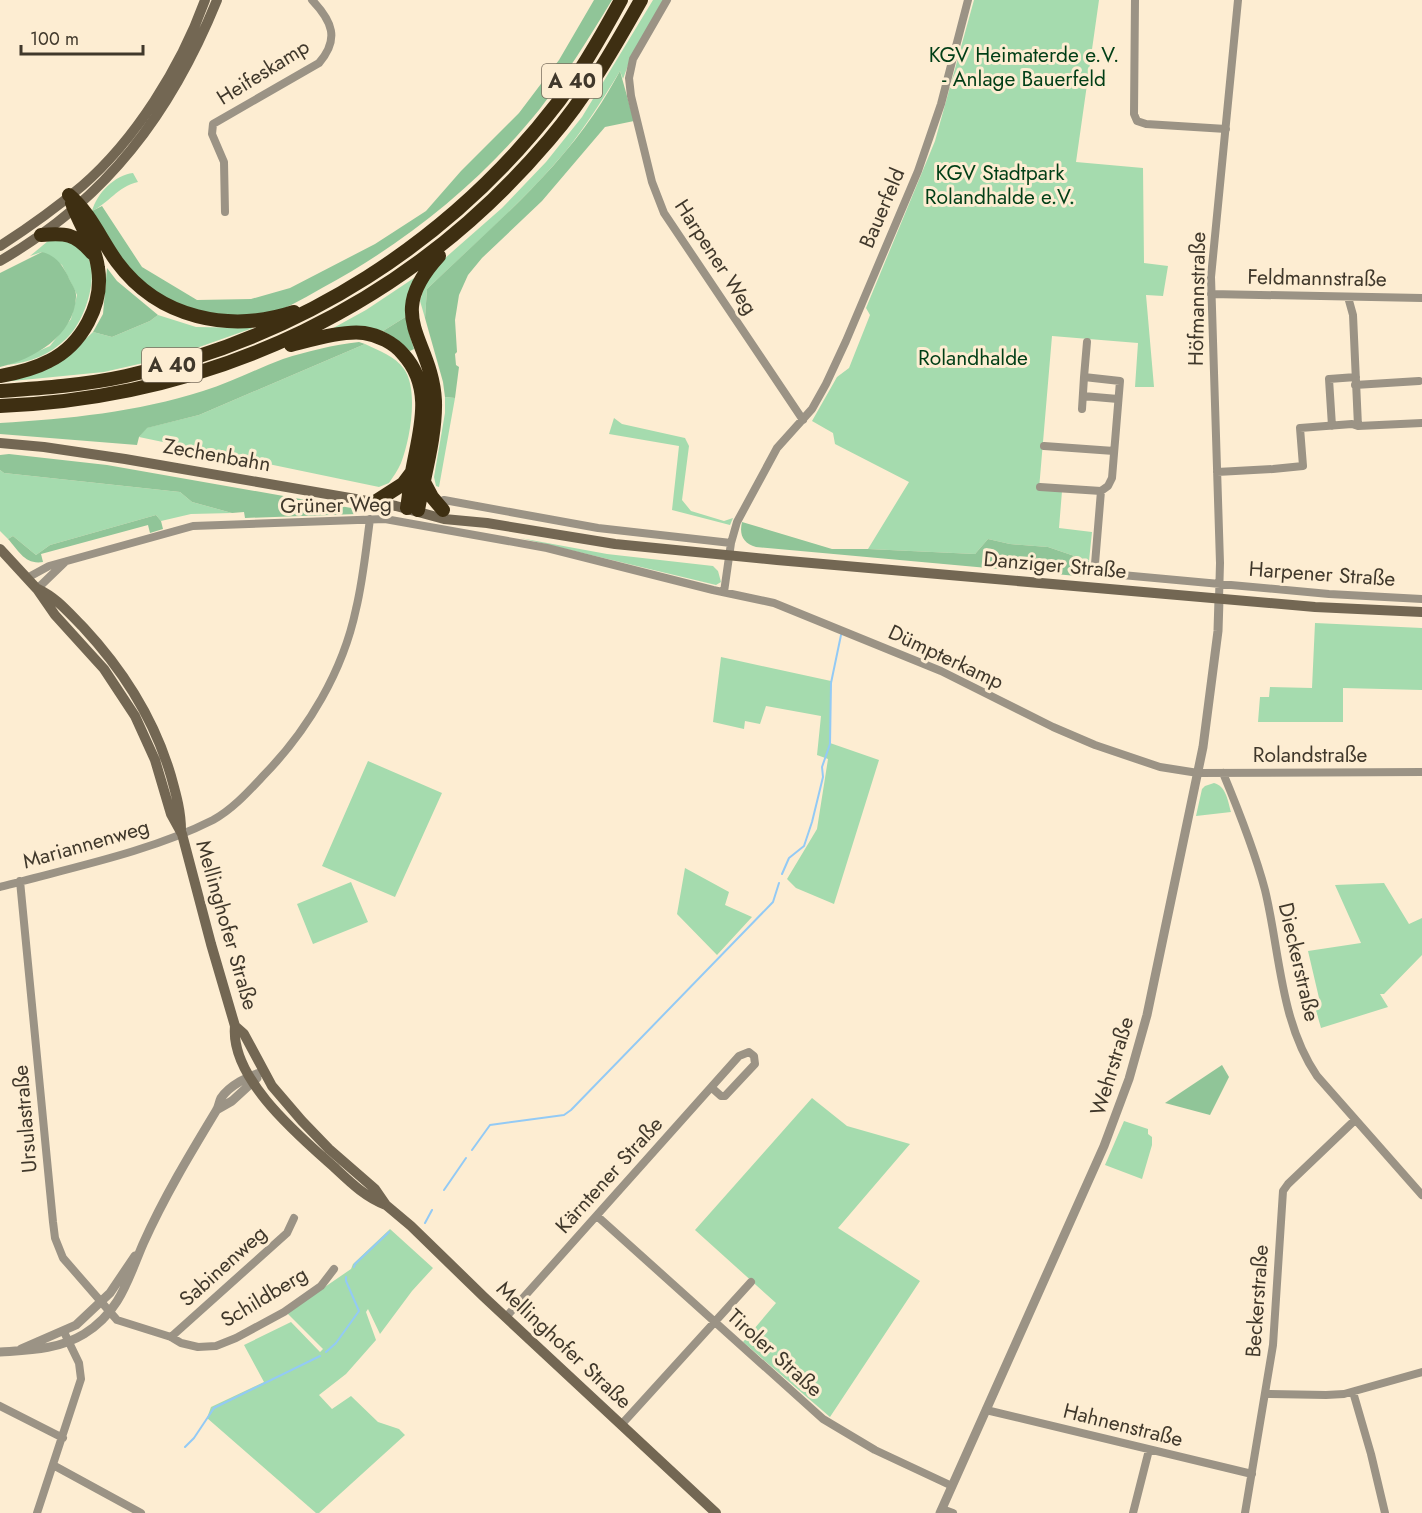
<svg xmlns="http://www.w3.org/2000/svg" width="1422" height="1513" font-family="Jost,sans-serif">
  <rect width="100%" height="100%" fill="#fdedd2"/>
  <path fill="#a5dbae" d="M653 0H663L631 57 623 79 620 71C603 99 586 126 565 152 524 201 474 244 427 289L425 318 420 301 426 281 444 259 502 208 546 162 582 117Z
    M974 0H1099L1076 162 1143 168 1144 263 1168 266 1163 296 1146 295 1154 387H1135L1138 343 1052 336 1039 489 1062 491 1059 528 1092 532 1089 561 1048 547 1010 544 988 539 975 554 868 549 909 482 835 444 833 433 812 421 837 377 849 368 870 315 866 308 935 141Z
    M133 173 138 182C117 187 109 203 92 211 97 193 115 175 133 173Z
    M67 239C76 243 84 248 88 257 99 279 84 323 66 339 49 355 31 362 7 365L50 346 71 319 77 295 62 265 42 252 30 256 48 241Z
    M414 278 409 294 407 316 383 331 365 327 326 332 366 310Z
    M158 315 196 327 253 328 174 356 104 372 2 382 76 348 93 332 112 337 150 321Z
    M365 344C379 351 395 356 404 369 419 390 410 440 401 463 398 470 393 477 389 483L379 487 139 437 146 428 199 415Z
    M445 397 455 398 439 487 436 486 434 477 445 413Z
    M614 418 622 424 685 438 689 446 682 500 691 511 724 521 733 518 730 525 672 510 679 446 609 434Z
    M0 470 4 473 180 492 192 502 232 513 191 514 161 521 156 515 50 545 36 555 13 536 8 539 0 531Z
    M520 538 607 554 713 566 718 571 721 582 716 585Z
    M1315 623 1422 628V690L1343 688V722H1258L1260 697H1269L1270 687 1312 688Z
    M721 657 831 681 830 743 879 760 834 904 796 888 787 879 817 829 828 759 817 755 821 716 766 706 760 724 745 721 744 729 713 722Z
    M368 761 442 793 395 897 322 866Z
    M1214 783C1226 786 1228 801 1231 812L1196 816 1202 789 1205 786Z
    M685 868 729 892 725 905 752 917 717 955 677 914Z
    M351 882 368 922 313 944 297 904Z
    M1384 883 1409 924 1422 918V955L1384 994H1380L1388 1007 1321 1028 1313 1000 1319 998 1308 951 1361 943 1335 885Z
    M812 1098 847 1126 910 1144 838 1228 920 1281 830 1417 743 1342 776 1303 695 1230Z
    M1124 1121 1148 1129V1134L1152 1137V1145L1142 1179 1105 1165Z
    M390 1229 433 1268 412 1291 380 1334 368 1309 366 1312 376 1340 346 1374 319 1395 332 1409 351 1396 378 1422 399 1429 405 1435 319 1513H316L207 1418 211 1407 264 1382 244 1345 291 1322 320 1352 323 1349 287 1313 351 1269 353 1264Z"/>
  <path fill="#90c598" d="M594 0H612C589 38 566 75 539 110 480 183 404 244 322 288 301 300 280 313 256 316 223 320 183 311 155 293 126 274 110 240 92 211L102 206 142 267 197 300 251 299 290 288 375 244 426 211 461 171 519 113 559 60Z
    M620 71 634 121 605 127 542 201 482 258 468 275 459 295 455 320 457 352 455 354 456 365 459 367 455 398 445 397 443 382 425 318 427 289C485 233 549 180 594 114 604 100 612 85 620 71Z
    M42 252C56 256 61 263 68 276 70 282 77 290 76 297 74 336 34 359 0 367V273Z
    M107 268 117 281 158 315 150 321 112 337 93 332 103 314Z
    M407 316 409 333 414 349 410 351 396 339 383 331Z
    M359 342 365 344 199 415 147 428 139 437 137 445 0 434V423C68 419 137 412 203 391 230 383 256 369 283 359 308 351 333 345 359 342Z
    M9 454 107 465 357 509V514L245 518 244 512 232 513 192 502 180 492 4 473 0 470V455Z
    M156 515 161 521 163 529 150 533 148 525 41 554 43 562C25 565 19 551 8 539L13 536 36 555 50 545Z
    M742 522 832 549H868L975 554 988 539 1010 544 1048 547 1089 561 1088 577 756 547C743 543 739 535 742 522Z
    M1222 1065 1229 1077 1210 1115 1165 1103Z"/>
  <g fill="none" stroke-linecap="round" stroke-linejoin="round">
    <path stroke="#93caf5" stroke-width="2" d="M782 874 789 858 804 846 812 822 823 777 822 767 830 744 831 683 841 635
      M472 1150 490 1125 564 1115 571 1110 773 902 779 883
      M444 1190 466 1158
      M425 1223 432 1210
      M354 1267 355 1264 389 1232
      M326 1352 336 1343 359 1311 346 1281V1277
      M185 1447 194 1438 214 1408 320 1356"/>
    <path stroke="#9b9385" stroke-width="8" d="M667 0 633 59 629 78 631 96 652 182 664 213 803 420
      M1135 0 1134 114 1137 121 1146 124 1226 129
      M225 212 224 162 212 134 213 124 319 63C340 39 332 21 312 0
      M1211 294 1422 298
      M1084 377 1087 342
      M1355 385 1419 381
      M1083 396 1118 399
      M1082 409 1084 377 1120 381 1112 478 1108 486 1101 491 1095 564 1100 573 1329 594 1422 599
      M1332 426 1329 379 1356 377
      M1358 426 1422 423
      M1044 446 1114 451
      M1217 472 1273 469 1303 466 1300 428 1352 424 1358 426 1353 315 1348 297
      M1040 487 1101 491
      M444 500 598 528 731 543
      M27 578 49 566 193 526 385 519 547 548 713 590 774 603 941 671 1053 727 1095 745 1160 767 1198 773 1422 772
      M37 589 65 562
      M724 592 731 543 737 522 777 448 812 409 826 384 846 341 918 171 941 104 968 0
      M1219 599 1220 563 1211 277 1238 0
      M1223 773C1238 809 1255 852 1265 890 1280 952 1280 1022 1317 1076L1422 1195
      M20 881 53 1222 55 1238 63 1258 117 1320 171 1337 181 1343 198 1347 216 1346 236 1338 284 1312 321 1286 334 1269
      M0 887C69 868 150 852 213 820 233 809 249 791 264 775 308 730 343 671 356 609 363 580 366 549 370 519
      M597 1216 823 1419 875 1450 952 1486
      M506 1317 739 1056 749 1052 754 1056 755 1064 725 1096H721L712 1088
      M171 1337 287 1233 294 1218
      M1353 1392 1371 1454 1385 1513
      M1266 1394 1326 1395 1344 1394 1422 1372
      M0 1406 63 1438
      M986 1410 1252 1474
      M621 1425 751 1282
      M53 1465 141 1513
      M942 1509 953 1513
      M37 1513 81 1379 79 1363 64 1332
      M1133 1513 1149 1450
      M1245 1513 1273 1345 1283 1191 1288 1184 1355 1120"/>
    <path stroke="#9b9385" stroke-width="9" d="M218 1109 232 1101 257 1078
      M21 1349 76 1325 110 1293 135 1256
      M0 1352C29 1350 58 1350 84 1334 120 1312 128 1279 143 1244 164 1197 190 1154 216 1111 219 1107 219 1102 221 1098 230 1085 248 1076 263 1072
      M940 1513 1104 1146 1129 1079 1147 1015 1203 747 1218 631 1219 599"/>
    <path stroke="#736753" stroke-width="10" d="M0 246C28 228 56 208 82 186 135 140 181 67 205 0
      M0 261C107 199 171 113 217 0
      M0 443 44 447 125 459 396 506 444 519 487 523 615 544 777 560 1315 607 1422 612
      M0 549 37 589 55 615 104 669 135 716 155 760 171 814 182 834 211 944 235 1026 244 1034 272 1086 302 1121 329 1149 375 1189 386 1205 411 1226 484 1297 716 1513
      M38 589C57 598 68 612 83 627 124 671 154 718 171 776 176 794 181 811 181 830
      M235 1026C230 1078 298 1135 334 1167 350 1182 365 1197 386 1205"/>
    <path stroke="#3e2f12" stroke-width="14" d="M69 195C91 214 101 240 117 262 159 319 230 333 294 312
      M41 235C65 233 75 233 92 253
      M291 345C311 340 345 330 364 333 378 335 394 343 403 354 435 389 419 432 412 472 410 484 409 496 407 508
      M0 376C17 373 34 369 49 361 82 345 104 304 98 268 95 244 79 225 72 203
      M0 391C42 388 85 385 126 376 300 338 451 242 559 101 583 69 602 35 621 0
      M0 406C216 397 409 305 549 140 586 97 614 48 641 0
      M423 480 432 497 443 510
      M375 502 403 484 412 472
      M418 510C424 476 436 436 435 401 432 338 382 318 439 256"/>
  </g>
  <g text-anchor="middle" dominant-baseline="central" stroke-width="6" stroke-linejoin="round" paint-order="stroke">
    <g fill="#fdedd2" stroke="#796e5d" stroke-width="1.5">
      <rect x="542" y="64" width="60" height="34" rx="4.5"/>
      <rect x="142" y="348" width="60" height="34" rx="4.5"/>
    </g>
    <g font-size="20" font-weight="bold" fill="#40382b">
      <text x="572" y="81">A 40</text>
      <text x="172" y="365">A 40</text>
    </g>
    <g font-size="21" fill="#003e16" stroke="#fdedd2">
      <text x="1024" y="55">KGV Heimaterde e.V.<tspan x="1024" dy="24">- Anlage Bauerfeld</tspan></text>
      <text x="1000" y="173">KGV Stadtpark<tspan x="1000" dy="24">Rolandhalde e.V.</tspan></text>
      <text x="973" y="358">Rolandhalde</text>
    </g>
    <g font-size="21" fill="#40382b" stroke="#fdedd2">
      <text transform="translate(263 72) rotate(-32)">Heifeskamp</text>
      <text transform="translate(882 208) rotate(-67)">Bauerfeld</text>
      <text transform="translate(716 257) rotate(57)">Harpener Weg</text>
      <text transform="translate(1317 278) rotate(1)">Feldmannstraße</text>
      <text transform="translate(1197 299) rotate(-89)">Höfmannstraße</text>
      <text transform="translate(217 455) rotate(10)">Zechenbahn</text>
      <text transform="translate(336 505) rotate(-1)">Grüner Weg</text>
      <text transform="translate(1055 565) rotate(5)">Danziger Straße</text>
      <text transform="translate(1322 574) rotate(4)">Harpener Straße</text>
      <text transform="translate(946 657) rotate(25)">Dümpterkamp</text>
      <text x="1310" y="755">Rolandstraße</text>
      <text transform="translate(86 844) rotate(-16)">Mariannenweg</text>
      <text transform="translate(227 925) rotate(74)">Mellinghofer Straße</text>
      <text transform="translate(1299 962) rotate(77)">Dieckerstraße</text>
      <text transform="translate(1112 1066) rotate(-73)">Wehrstraße</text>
      <text transform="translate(25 1119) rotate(-95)">Ursulastraße</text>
      <text transform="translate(609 1175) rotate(-48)">Kärntener Straße</text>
      <text transform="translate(223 1266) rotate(-42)">Sabinenweg</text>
      <text transform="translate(264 1297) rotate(-31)">Schildberg</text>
      <text transform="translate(1257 1301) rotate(-86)">Beckerstraße</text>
      <text transform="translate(564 1345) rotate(43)">Mellinghofer Straße</text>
      <text transform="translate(775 1353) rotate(42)">Tiroler Straße</text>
      <text transform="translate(1123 1425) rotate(14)">Hahnenstraße</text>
    </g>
  </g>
  <path d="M21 45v9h122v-9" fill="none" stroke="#40382b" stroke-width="3"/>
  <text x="30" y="45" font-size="18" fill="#40382b" stroke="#fdedd2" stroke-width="4.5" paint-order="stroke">100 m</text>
</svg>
